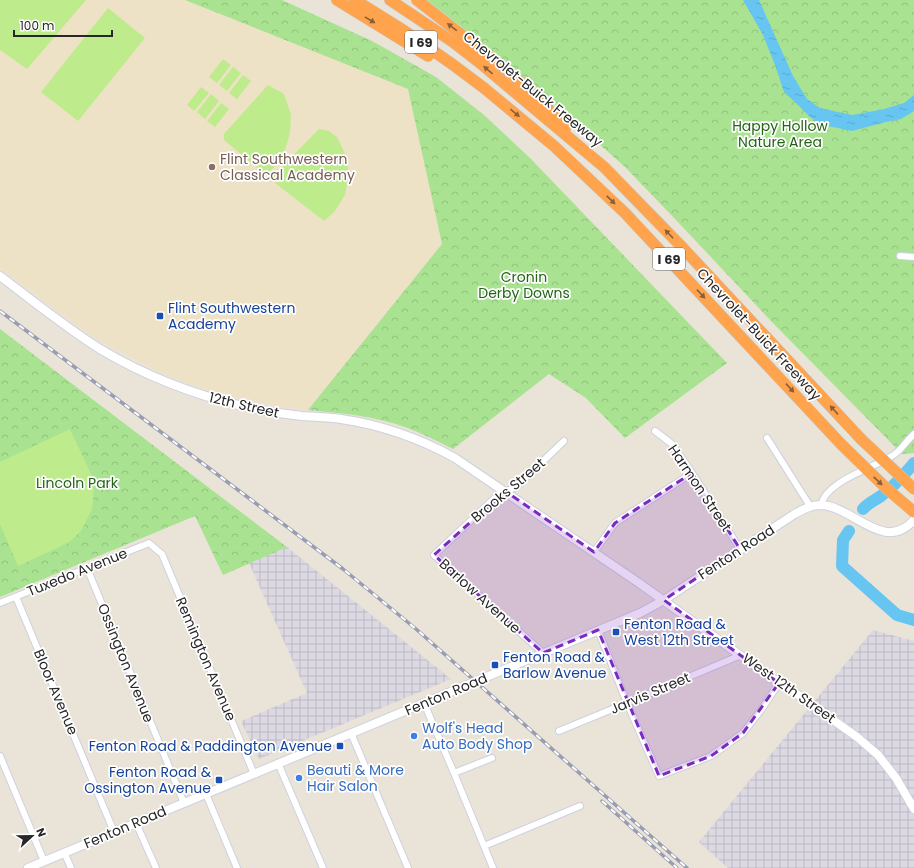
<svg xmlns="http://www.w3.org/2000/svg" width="914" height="868" font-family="Poppins,sans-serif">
  <defs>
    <pattern id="industrial-grid" width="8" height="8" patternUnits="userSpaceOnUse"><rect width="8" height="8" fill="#dcd9e2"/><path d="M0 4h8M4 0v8" fill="none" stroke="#bdbac2"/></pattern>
    <pattern id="park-crowns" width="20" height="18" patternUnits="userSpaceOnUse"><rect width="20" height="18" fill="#a9e391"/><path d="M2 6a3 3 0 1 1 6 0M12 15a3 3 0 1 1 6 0" fill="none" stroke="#91c37d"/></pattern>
    <pattern id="water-ripples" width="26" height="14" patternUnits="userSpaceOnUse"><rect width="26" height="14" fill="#66c5f1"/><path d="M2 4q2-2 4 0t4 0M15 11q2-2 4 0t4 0" fill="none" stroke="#58a9cf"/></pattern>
  </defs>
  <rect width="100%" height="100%" fill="#eae3d7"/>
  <path fill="url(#industrial-grid)" d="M287 547 451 679 259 759 241 721 307 693 249 563Z
    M873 630 914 641V868H728L699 842Z"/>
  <path fill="#ede2c5" d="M0 0H185L408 89 442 244 308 410 274 406 253 401 202 388 163 374 101 341 82 329 0 268Z"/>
  <path fill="url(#park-crowns)" d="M185 0H282L372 41 436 77 484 115 530 158 727 363 625 438 586 398 549 374 453 449C437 441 421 433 405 427 374 416 341 413 308 410L442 244 408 89Z
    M427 0H914V453L902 454 771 321 677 221 625 167 572 120 510 65Z
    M0 329 287 547 223 575 195 516 0 597Z"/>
  <path fill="#beeb8c" d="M0 0H86L27 69 0 50Z
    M108 8 145 38 78 121 41 92Z
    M223 59 231 65 217 83 209 77Z
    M233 67 241 73 227 91 219 85Z
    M243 75 251 81 237 99 229 93Z
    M268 85 284 94 291 115 290 133 285 150 275 166 266 175 224 140V134Z
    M201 87 209 93 194 111 187 105Z
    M211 94 219 101 205 119 197 112Z
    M221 103 229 109 215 127 207 121Z
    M319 129 329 131 337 137 345 154 349 174 345 195 334 212 324 221 275 183 273 176Z
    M70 429 92 476 94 491 92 509 81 531 68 543 18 566 0 524V462Z"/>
  <path fill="url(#water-ripples)" d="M743 0H759L793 76 807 99 820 108 852 115 884 109 904 103 914 95V111L901 119 886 122 852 131 833 127 821 125 810 117 797 104 784 92 775 65 763 35Z"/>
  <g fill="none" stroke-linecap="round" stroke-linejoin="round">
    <path stroke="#66c5f1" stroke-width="12" d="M863 509C868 503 874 501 881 496 893 487 904 475 914 463
      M849 531 843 540 842 566 897 615 914 620"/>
    <g stroke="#cdd0e1" stroke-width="8">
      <path id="street" d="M900 256 914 257
        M655 431 672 444 692 473 740 549
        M767 438 810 506
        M821 505C826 481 873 468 892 456 901 451 906 441 914 434
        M594 552 615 523 692 473
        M87 568 184 803
        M16 597 114 832
        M0 603 87 568 149 543 157 550 162 554 254 774
        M598 630 627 703 659 776 711 756 743 733 761 710 779 683
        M543 653 434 555 498 495 516 487 564 441
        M424 703 454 773 493 868
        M559 731 627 703 741 655
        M351 733 408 868
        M0 756 44 861
        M278 763 323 868
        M454 773 492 758
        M206 794 237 868
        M136 823 156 868
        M484 846 580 806
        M64 852 71 868"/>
    </g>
    <g stroke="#cdd0e1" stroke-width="10">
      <path id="secondary" d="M0 276C33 301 65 327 100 349 145 376 195 395 246 407 264 411 283 414 302 416 315 417 328 417 341 419 382 425 419 438 455 458L639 583 779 683 784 685 857 737 878 755 896 778 914 809
        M28 868 640 613 664 600 793 515C802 510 810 505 821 505 853 506 884 554 914 520"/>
    </g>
    <g stroke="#c7c7c7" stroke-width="12">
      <path id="highway" d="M337 0 428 56
        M355 0 403 30 452 64 484 88 554 146 625 213 841 444
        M390 0 453 42 480 63 604 167 681 246 861 439
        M417 0 504 68 533 93 566 127"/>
    </g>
    <use href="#street" stroke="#fff" stroke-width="6"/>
    <use href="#secondary" stroke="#fff" stroke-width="8"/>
    <use href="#highway" stroke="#ffa34d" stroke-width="11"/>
    <g stroke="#9a9db2" stroke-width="3.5">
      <path id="rail" d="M0 311 343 569 416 629 687 868
        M602 801 677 868"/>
    </g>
    <use href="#rail" stroke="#fff" stroke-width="2" stroke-dasharray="6" stroke-linecap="butt"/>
    <g stroke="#c7c7c7" stroke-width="12" stroke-linecap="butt">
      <path id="highway-bridge" d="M861 439 914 489
        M841 444 886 488 914 512"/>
    </g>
    <use href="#highway-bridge" stroke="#ffa34d" stroke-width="11"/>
  </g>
  <defs><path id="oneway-solid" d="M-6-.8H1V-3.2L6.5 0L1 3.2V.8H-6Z"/></defs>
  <g fill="#885f38">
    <use href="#oneway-solid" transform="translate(370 20) rotate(31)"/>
    <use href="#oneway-solid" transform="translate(452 27) rotate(-143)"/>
    <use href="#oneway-solid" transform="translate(488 70) rotate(-140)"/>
    <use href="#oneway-solid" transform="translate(515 113) rotate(39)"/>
    <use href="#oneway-solid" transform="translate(611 200) rotate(44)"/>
    <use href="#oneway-solid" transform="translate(669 234) rotate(-134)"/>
    <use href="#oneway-solid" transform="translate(701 294) rotate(47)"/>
    <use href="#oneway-solid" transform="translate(790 388) rotate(47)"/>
    <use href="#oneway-solid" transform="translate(834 410) rotate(-133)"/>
    <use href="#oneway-solid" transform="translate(878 481) rotate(43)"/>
  </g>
  <path fill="#7b2cbf" fill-opacity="0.2" stroke="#7b2cbf" stroke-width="3" stroke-dasharray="8 5" stroke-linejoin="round" d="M692 473 740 549 664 600 779 683 743 733 711 756 659 776 598 630 543 653 434 555 505 491 594 552 615 523Z"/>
  <circle fill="#8d6e63" stroke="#fff" stroke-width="1.5" cx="212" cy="167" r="4"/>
  <g fill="#1a4fb4" stroke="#fff" stroke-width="1.5">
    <rect x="156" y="312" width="8" height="8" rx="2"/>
    <rect x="612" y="628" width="8" height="8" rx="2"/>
    <rect x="491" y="661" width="8" height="8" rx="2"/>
    <rect x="336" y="742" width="8" height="8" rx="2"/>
    <rect x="215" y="776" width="8" height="8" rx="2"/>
  </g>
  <g fill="#3f7fe0" stroke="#fff" stroke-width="1.5">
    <circle cx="414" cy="736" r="4"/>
    <circle cx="299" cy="778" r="4"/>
  </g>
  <g text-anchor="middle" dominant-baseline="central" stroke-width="3.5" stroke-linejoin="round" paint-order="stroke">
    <g fill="#fff" stroke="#686868" stroke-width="1">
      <rect x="405" y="31" width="32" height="22" rx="3"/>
      <rect x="653" y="248" width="32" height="22" rx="3"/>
    </g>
    <g font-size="13" font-weight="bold" fill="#272727">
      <text x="421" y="42">I 69</text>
      <text x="669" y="259">I 69</text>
    </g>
    <g font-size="14" fill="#272727" stroke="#fff">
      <text transform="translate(533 89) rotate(39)">Chevrolet-Buick Freeway</text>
      <text transform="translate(759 334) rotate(47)">Chevrolet-Buick Freeway</text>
      <text transform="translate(244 405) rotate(13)">12th Street</text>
      <text transform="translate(700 488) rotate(56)">Harmon Street</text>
      <text transform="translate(508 490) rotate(-40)">Brooks Street</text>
      <text transform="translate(736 552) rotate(-33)">Fenton Road</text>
      <text transform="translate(77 572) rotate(-22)">Tuxedo Avenue</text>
      <text transform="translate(480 596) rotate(42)">Barlow Avenue</text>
      <text transform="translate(206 659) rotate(67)">Remington Avenue</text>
      <text transform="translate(126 663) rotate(68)">Ossington Avenue</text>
      <text transform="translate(789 688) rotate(35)">West 12th Street</text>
      <text transform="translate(56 692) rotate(67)">Bloor Avenue</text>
      <text transform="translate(650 693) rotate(-23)">Jarvis Street</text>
      <text transform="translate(446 694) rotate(-23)">Fenton Road</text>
      <text transform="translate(125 827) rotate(-23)">Fenton Road</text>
    </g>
    <g font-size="14" fill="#236417" stroke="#fff">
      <text x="780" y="126">Happy Hollow<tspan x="780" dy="16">Nature Area</tspan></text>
      <text x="524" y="277">Cronin<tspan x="524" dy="16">Derby Downs</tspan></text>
      <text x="77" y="483">Lincoln Park</text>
    </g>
    <g font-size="14" fill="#785e54" stroke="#fff" text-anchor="start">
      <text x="220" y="159">Flint Southwestern<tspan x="220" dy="16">Classical Academy</tspan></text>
    </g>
    <g font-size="14" fill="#164399" stroke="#fff" text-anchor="start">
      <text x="168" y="308">Flint Southwestern<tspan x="168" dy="16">Academy</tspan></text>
      <text x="624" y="624">Fenton Road &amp;<tspan x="624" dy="16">West 12th Street</tspan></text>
      <text x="503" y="657">Fenton Road &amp;<tspan x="503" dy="16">Barlow Avenue</tspan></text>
      <text x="332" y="746" text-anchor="end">Fenton Road &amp; Paddington Avenue</text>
      <text x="211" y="772" text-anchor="end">Fenton Road &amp;<tspan x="211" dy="16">Ossington Avenue</tspan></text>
    </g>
    <g font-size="14" fill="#366cbe" stroke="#fff" text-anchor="start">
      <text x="422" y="728">Wolf's Head<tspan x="422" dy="16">Auto Body Shop</tspan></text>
      <text x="307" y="770">Beauti &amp; More<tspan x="307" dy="16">Hair Salon</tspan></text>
    </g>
  </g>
  <g transform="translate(32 836) rotate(68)" stroke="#ffffff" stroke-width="3" paint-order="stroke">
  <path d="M0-3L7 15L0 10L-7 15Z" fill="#272727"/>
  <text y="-6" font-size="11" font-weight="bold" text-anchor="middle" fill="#272727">N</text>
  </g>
  <path d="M14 30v6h98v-6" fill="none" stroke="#272727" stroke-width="2"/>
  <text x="20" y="30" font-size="12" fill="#272727" stroke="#ffffff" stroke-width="3" paint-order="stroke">100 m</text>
</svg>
